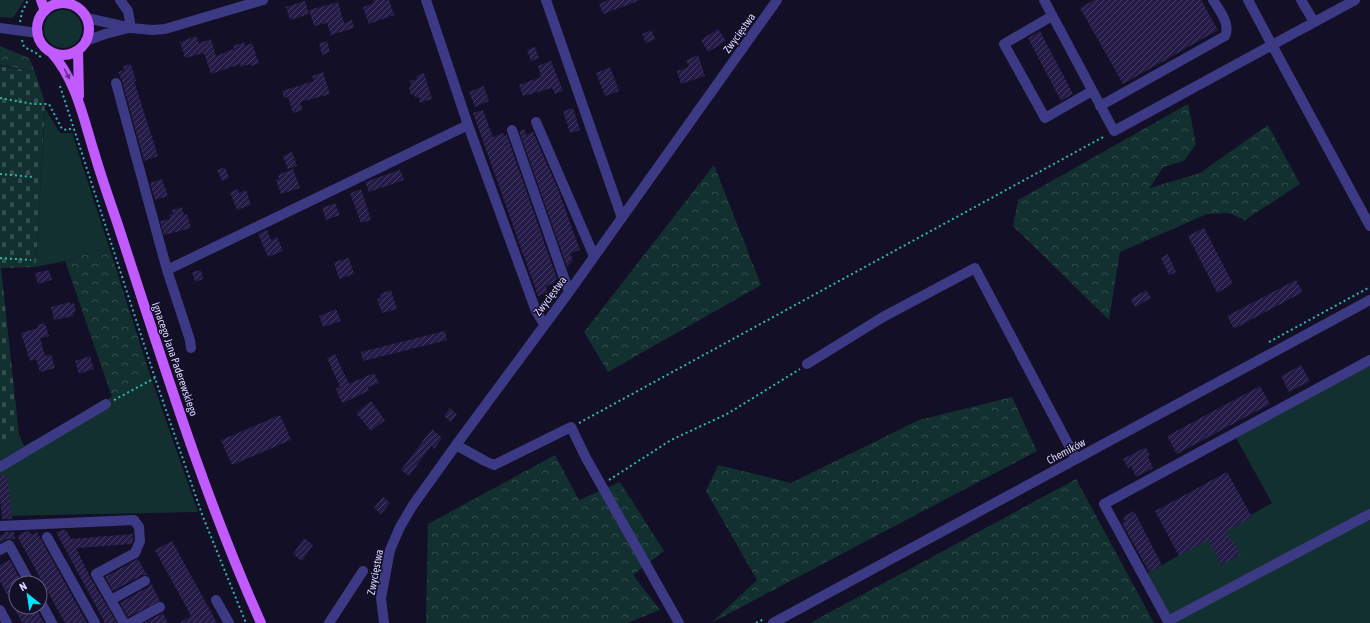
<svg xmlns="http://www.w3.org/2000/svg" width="1370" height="623" font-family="'Asap Condensed',sans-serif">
  <defs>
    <pattern id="forest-crowns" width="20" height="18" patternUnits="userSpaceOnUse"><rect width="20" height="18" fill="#12302f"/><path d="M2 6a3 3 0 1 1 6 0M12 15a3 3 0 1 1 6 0" fill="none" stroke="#344d4e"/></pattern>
    <pattern id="cemetery-stones" width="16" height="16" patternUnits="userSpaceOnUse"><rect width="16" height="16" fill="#12302f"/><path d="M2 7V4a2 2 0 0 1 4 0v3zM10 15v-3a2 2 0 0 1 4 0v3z" fill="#344d4e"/></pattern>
    <pattern id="building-hatch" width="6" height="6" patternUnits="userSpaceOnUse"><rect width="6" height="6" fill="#241b47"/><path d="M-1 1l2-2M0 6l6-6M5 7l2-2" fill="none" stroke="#433b63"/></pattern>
  </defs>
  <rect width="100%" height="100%" fill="#130f26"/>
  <path fill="#12302f" d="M0 0H24V1L13 18 0 17Z
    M44 29a19 19 0 1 1 38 0a19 19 0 1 1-38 0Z
    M45 108 60 133H72L109 247 65 261 36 267Z
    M1370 363V623H1170L1144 575 1272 503 1236 438Z
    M150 375 198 512 3 516 0 493V446L19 435 24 446Z"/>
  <path fill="url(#forest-crowns)" d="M0 46 29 58 35 72 0 65Z
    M1188 104 1196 144 1184 161 1163 167 1150 188 1200 173 1268 125 1300 184 1245 220 1229 213 1207 214 1120 252 1109 320 1013 226 1018 200Z
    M714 165 761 285 608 372 584 332Z
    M109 247 150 375 112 397 65 261Z
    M1012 397 1037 451 711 623 757 580 706 491 718 465 791 483 919 420Z
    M555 455 579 500 620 482 664 551 633 575 660 610 627 623H426L428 524Z
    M1076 479 1154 623H810Z"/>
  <path fill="url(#cemetery-stones)" d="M0 66 35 72 45 103 36 267 1 268 19 435 0 446Z"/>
  <path fill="url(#building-hatch)" d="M373 0H389L394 15 369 24 363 7 374 3Z
    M608 0H638V1L603 14 599 4Z
    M1094 0H1201L1218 30 1123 84 1080 8Z
    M305 1 309 14 290 20 286 7Z
    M338 2 344 23 352 20 354 28 331 35 327 23 314 26 309 10Z
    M718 29 726 41 708 52 701 40Z
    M651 30 655 39 646 43 642 34Z
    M1040 31 1073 94 1061 101 1028 38Z
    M196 36 199 43 211 39 216 56 234 49 233 46 244 42 245 46 252 43 259 63 251 66 250 64 241 67 240 64 211 74 204 53 185 58 180 42Z
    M327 41 330 52 322 55 319 44Z
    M535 47 539 58 531 61 527 50Z
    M698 55 705 76 681 84 677 71 689 67 686 60Z
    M551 61 563 91 555 94 552 88 523 96 519 85 541 77 538 66Z
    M131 64 136 81H134L158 156 144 161 122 81 118 72 124 70 123 66Z
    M610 67 619 91 605 96 596 73Z
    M323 72 330 94 300 102 303 110 293 113 288 97 284 98 282 91 314 81 312 76Z
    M424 73 432 99 420 103 419 97 415 98 414 94 411 95 409 87 411 86 410 81 417 79 416 76Z
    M484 86 489 101 475 107 469 92Z
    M573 108 580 130 570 133 563 111Z
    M483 110 493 137 503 133 504 136 507 135 557 279 554 283 546 286 548 292 538 296 473 113Z
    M524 129 526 135 533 132 558 189 580 250 570 253 573 260 567 267 519 131Z
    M292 152 297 166 288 169 283 156Z
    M225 167 229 178 222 181 217 170Z
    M293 169 300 188 281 194 276 180 279 179 278 175Z
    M400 170 404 180 369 192 365 182Z
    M162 179 168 196 155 200 150 183Z
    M238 189 239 193 246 190 251 205 237 210 230 192Z
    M361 189 371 220 361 223 350 193Z
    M335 203 340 215 326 220 322 208Z
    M182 207 184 215 187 214 191 228 164 235 160 221 170 219 169 215 173 214 172 210Z
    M1204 228 1233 284 1217 293 1188 236Z
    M267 230 271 240 277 237 283 251 268 257 258 234Z
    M1168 254 1176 272 1169 275 1161 258Z
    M349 258 354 274 339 279 334 262Z
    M49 270 52 280 38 284 35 273Z
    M201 270 203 279 195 282 192 272Z
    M1296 280 1303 292 1234 329 1227 316Z
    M391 290 397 309 382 313 377 299 381 298 380 294Z
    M1146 290 1151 298 1135 307 1131 299Z
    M70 302V304L74 303 76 312 73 313V316L54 320 51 307Z
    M336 309 341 321 323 327 319 316Z
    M45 323 49 336 40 338 45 356 51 354 55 368 40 372 36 359 30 361 21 333 38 328 37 325Z
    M445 331 447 340 363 361 361 352Z
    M335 354 349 384 374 373 379 383 368 387 369 391 342 403 336 389 340 387 327 358Z
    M90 356 94 369 79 374 75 361Z
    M1301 365 1310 381 1289 392 1281 376Z
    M1260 386 1270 404 1177 454 1167 436Z
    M371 401 385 420 371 431 356 413Z
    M450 408 457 414 451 422 444 416Z
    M280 415 291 440 232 465 221 440Z
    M432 429 442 438 434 449 431 446 409 476 401 470Z
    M1146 447 1150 456 1148 457 1153 468 1136 477 1131 466 1128 468 1123 459Z
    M1227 472 1252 517 1226 531 1241 554 1221 565 1208 540 1179 556 1155 511Z
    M7 475 12 519H2L0 497V476Z
    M383 497 390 503 381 514 374 508Z
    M1134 511 1162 565 1149 572 1122 523 1125 521 1123 517Z
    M63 530H66L71 539 133 534V540L132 544 76 548 90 577 117 623H105L56 532Z
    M29 531 32 535 37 532 87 623H65L17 536 24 532Z
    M4 532H14L15 539H6L0 543V536L4 534Z
    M304 538 313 545 302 561 293 554Z
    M172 541 205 601 217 623H179L191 616 155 550Z
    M138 559 147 575H142L113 591 105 577Z
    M10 560 22 583H16V607H35L44 623H22L0 581V565Z
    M151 583 160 601 128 617 120 603 148 587Z
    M163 613 168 623H144Z"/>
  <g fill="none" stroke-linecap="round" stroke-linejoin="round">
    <path stroke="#2fb8b0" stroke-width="2" stroke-dasharray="2 3" stroke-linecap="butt" d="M20 22 22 12 28 0
      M22 40 24 47 36 53 43 59
      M60 86 156 381 203 517 246 623
      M0 98 33 104H49L62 129 67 130 73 128
      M0 174 34 177
      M0 258 31 260
      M1269 342 1370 287
      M114 400 155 378
      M579 423 1105 136
      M609 480 671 440 727 414 800 369
      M756 623 764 619"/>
    <path stroke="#3d3a85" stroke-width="10" d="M120 0 128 11 131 28
      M426 0 468 125 536 311 544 324
      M546 0 622 218
      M1044 0 1114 131 1272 45 1370 226
      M1248 0 1272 45 1355 0
      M1301 0 1314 22
      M1052 16 1004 44 1045 118 1092 91
      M87 18 131 28 152 30 165 29 263 0
      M0 28 38 33
      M86 41 105 34 129 28
      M116 83 167 270 190 340 191 348
      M1100 106 1225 36C1231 24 1219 10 1213 0
      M536 122 594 256
      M512 130 569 292
      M167 270 468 125
      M807 364 883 317 975 268 1076 459
      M456 445 485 461 494 465 571 427 586 458 679 623
      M0 467 106 404
      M0 526 134 520 139 527 140 541 135 553 96 574 124 623
      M47 537 95 623
      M0 550 9 545 30 583
      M111 600 145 581
      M216 600 229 623
      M40 601 52 623
      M0 610 7 623
      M1168 621 1370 514
      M131 623 160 607
      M329 623 363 571
      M384 623 381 598 390 550 400 527 413 505 456 445 569 292 777 0
      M773 623 1370 300
      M1169 623 1104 504 1370 360"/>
    <path stroke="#c25bff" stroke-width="10" d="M41 0 45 11
      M37 29a26 26 0 1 1 52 0a26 26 0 1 1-52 0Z
      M78 50 79 96
      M51 52C76 80 83 117 94 152 101 176 109 199 117 222 161 356 203 494 261 623"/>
  </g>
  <defs><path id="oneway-solid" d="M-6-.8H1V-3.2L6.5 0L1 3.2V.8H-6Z"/></defs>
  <use fill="#623188" href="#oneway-solid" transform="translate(67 74) rotate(63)"/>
  <g text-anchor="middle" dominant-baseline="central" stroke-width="3" stroke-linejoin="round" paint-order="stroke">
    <g font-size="11" fill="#d9d4ff" stroke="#130f26">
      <text transform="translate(739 33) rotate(-54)">Zwycięstwa</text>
      <text transform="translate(550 296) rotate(-53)">Zwycięstwa</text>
      <text transform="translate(175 359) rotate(71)">Ignacego Jana Paderewskiego</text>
      <text transform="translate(1066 451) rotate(-28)">Chemików</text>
      <text transform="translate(375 572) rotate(-79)">Zwycięstwa</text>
    </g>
  </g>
  <g transform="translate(28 595) rotate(330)"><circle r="19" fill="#130f26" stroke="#625e7d"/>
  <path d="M0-3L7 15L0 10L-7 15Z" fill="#00e5ff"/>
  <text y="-6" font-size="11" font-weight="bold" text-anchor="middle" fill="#d9d4ff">N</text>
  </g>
</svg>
